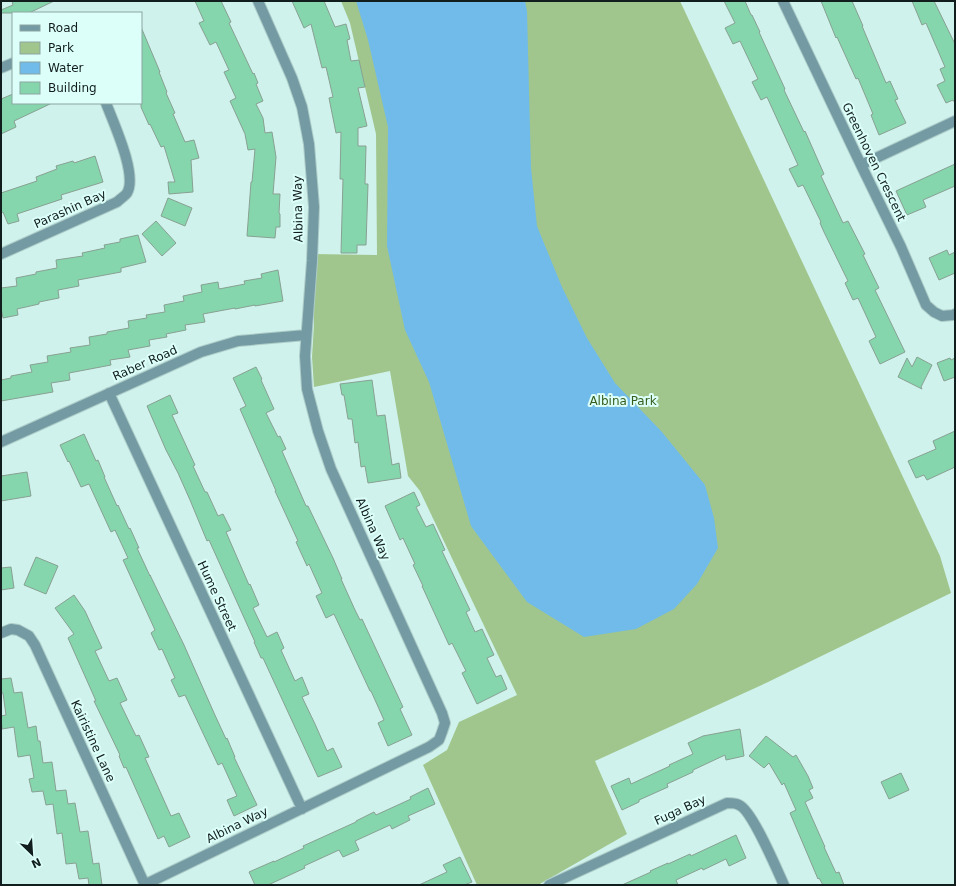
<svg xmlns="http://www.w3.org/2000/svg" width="956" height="886" font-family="'DejaVu Sans',sans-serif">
  <rect width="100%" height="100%" fill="#cff2ed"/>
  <path fill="#a1c68d" d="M341 1H680L940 556 951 593 766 683 595 761 627 834 538 885H477L423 765 447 750 459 722 517 695 420 491 408 476 390 371 314 387 312 357 314 324 312 254 377 255 376 134 350 23Z"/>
  <path fill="#70bbe9" d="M356 1H525L527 11 531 168 537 226 562 287 587 338 615 383 662 432 705 485 714 518 718 548 697 584 674 609 636 629 584 637 527 602 471 526 429 382 405 330 387 246 388 127 368 40Z"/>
  <path fill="#86d6ad" stroke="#87a192" d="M12 1H54L29 13H1V10L13 5Z
    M195 1H221L231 22 229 23 253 74 254 73 258 83 256 84 263 101 256 104 263 118 265 133 272 132 276 157 273 194H280L279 213 280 214V227H276L275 238 247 236 251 182H252L255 149 248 150 245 134 230 101 236 98 224 72 229 70 216 42 210 45 199 23 204 21Z
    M292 1H324L335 27 346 24 350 39 347 40 351 61 359 60 365 87 358 88 367 126 358 128V146H366L365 184H368L366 245H357V253H341L343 179H340L341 132 336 133 329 98 333 97 326 67 322 68 311 24 304 28Z
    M724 1H745L751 15H752L760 32H759L785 89 784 90 804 132 805 131 824 174 821 176 843 223 848 221 865 254 863 255 879 288 875 290 905 352 880 364 869 341 876 337 858 298 853 300 845 283 848 281 824 232 820 223 821 222 803 185 798 187 789 169 798 165 767 97 761 100 752 82 758 79 740 41 733 44 725 28 735 23Z
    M821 1H852L863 26H862L886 83 890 81 898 99 895 100 906 123 879 135 871 115 873 114 858 78 856 79 837 37 836 38Z
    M912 1H934L955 44V103L953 100 946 103 937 85 945 81 940 69 945 67 926 23 922 25Z
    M141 27 160 72H159L167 92 166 93 175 113 173 114 185 142 194 140 199 158 191 160 193 192 169 194 168 182H175L164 146 161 147 150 124 149 125 141 107Z
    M13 94V103H52L14 121 16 127 1 134V99Z
    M95 156 103 182 61 195 62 199 17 214 19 221 8 224 3 212 1 213V193L37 181 36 177 57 169 56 166 73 161 74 163Z
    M955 164V186L923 200 926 207 907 215 896 191Z
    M168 198 192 208 185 226 161 216Z
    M156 221 176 243 162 256 142 234Z
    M138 235 146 262 121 268V272L78 280 79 286 58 290 59 298 39 302V304L17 309 18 315 3 318 1 308V288L17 286 16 278 36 274V272L57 268 56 260 83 256 82 253 105 248 104 245 120 242V239Z
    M947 250 949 255 955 252V273L939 280 929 258Z
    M278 270 283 301 255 306V305L235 309V308L203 314 205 322 185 325 186 330 166 334 167 337 149 340 150 346 128 350 130 357 110 360 111 365 69 373 70 380 51 383 53 392 1 401V380L11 378V376L32 372 30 365 48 362 47 356 71 352 70 348 90 345 89 337 107 334V332L129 328 128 321 147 318 146 315 165 312 164 305 184 301 183 296 202 292 201 285 218 282 219 289 245 284 244 281 262 278 261 274Z
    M917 357 932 365 921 387 922 389 898 377 907 358 912 367Z
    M950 358 951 360 955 358V377L944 381 937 363Z
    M256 367 262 379 261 380 274 409 266 413 278 437 280 436 286 449 282 451 306 506H308L333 558 342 579H341L355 610 360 620 362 619 403 707 400 709 412 735 388 746 378 723 384 720 371 691H370L334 614 326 618 316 596 322 593 309 564 307 566 296 542 298 541 275 491H276L240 409 246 406 233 378Z
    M372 380 377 416 385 415 392 465 399 463 401 478 368 483 365 466 361 467 358 442 355 443 352 419H348L344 395H342L340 384Z
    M170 395 178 413 172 415 195 465 193 466 205 492H207L218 516 223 514 231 530 226 532 249 585 250 584 259 605 253 608 267 637 277 632 284 648 281 650 295 681 302 677 309 694 302 697 315 724 327 751 333 748 342 767 318 777 263 658H261L254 642H255L209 540 207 541 190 500 178 473 166 450 147 406Z
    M955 431V467L927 480 924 475 916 478 908 461 936 449 933 441Z
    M84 434 96 461 98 460 105 477H104L117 506 118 505 129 529 130 528 139 548H137L150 576V575L184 645 214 713 226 739 227 738 235 757H234L257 805 234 816 227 800 237 796 222 763 218 765 185 695 179 697 171 680 175 678 162 649 159 650 151 633 155 630 123 560 128 558 115 530 111 532 89 484 81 487 69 461 68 462 60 445Z
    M27 472 31 496 1 501V476Z
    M414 492 420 505 416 507 426 527 433 524 445 550 442 551 470 610 466 612 475 632 482 629 494 655 487 658 496 677 501 675 507 689 477 704 462 673 466 671 452 643 449 645 422 586H423L413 565 415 564 403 538 400 540 385 506Z
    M36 557 58 566 46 594 24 585Z
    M11 567 14 588 1 590V568Z
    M74 595 85 611 102 648 95 651 109 681 117 678 127 700 120 703 136 736 139 735 149 757 145 758 171 816 179 813 190 837 169 847 164 836 158 839 126 767 124 768 119 756 120 755 94 701H96L68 638 74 634 55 608Z
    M11 678 14 693 22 692 28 728 36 726 38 741H40L43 763 52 762 56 791 66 790 68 804 75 803 80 832 88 831 93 864 99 863 102 885H89L88 878 79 879 76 863 66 864 62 833 57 834 53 804 46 805 43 791 32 792 29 779 34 778 30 755 18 757 14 727 2 729 1 716 6 715 3 693H1V679Z
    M740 729 744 756 726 760 725 755 693 770V772L667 784 668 787 639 800V802L622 810 611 786 629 778 631 784 670 766 669 765 693 754 688 743 703 736Z
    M766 736 793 757 796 755 808 776 813 788 809 790 813 798 805 802 825 847H824L836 873 839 872 844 885H823L819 878 818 879 790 813 796 810 784 783 782 785 769 763 764 768 749 756Z
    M901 773 909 790 889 799 881 782Z
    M428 788 435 804 408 816 410 820 392 829 390 825 355 841 359 850 343 857 339 850 304 866 305 868 268 885H255L249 872 274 861V862L304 848 303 846 356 822V821L374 812 376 815 411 799 410 797Z
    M736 835 746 858 729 866 726 859 703 870 702 868 676 880 678 885H622L651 872 650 871 668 863V864L690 854 691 856Z
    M460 857 472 882 464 885H419L447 872 443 865Z"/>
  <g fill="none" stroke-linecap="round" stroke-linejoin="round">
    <g stroke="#adccc8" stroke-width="12">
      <path id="minor" d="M783 1 861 165 901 247 926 305 934 312 942 316 953 315 955 314
        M1 68 13 63
        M861 165 955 121
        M1 254 117 202C120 199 125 196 127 193 138 175 113 122 106 103
        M109 393 302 809
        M1 442 201 352 238 341 306 335
        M1 633 11 629 18 630 29 636 35 645 145 885
        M144 885 429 747 439 740 442 732 445 723 442 713 331 469 318 431 307 389 305 356 312 261 314 207 309 144 302 107 292 78 258 1
        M549 885 727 803C730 803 736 803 739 805 752 810 777 870 784 885"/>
    </g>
    <use href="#minor" stroke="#749ba3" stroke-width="10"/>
  </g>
  <g text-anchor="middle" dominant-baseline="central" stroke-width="4" stroke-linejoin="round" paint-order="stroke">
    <g font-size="12" fill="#111e1d" stroke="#dcfffa">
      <text transform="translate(874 162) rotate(64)">Greenhoven Crescent</text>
      <text transform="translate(70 209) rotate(-24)">Parashin Bay</text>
      <text transform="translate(298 209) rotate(-91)">Albina Way</text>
      <text transform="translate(145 363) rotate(-24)">Raber Road</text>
      <text transform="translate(373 529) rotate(66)">Albina Way</text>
      <text transform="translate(217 596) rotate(65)">Hume Street</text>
      <text transform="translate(93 741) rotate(65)">Kairistine Lane</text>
      <text transform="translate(680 810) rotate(-25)">Fuga Bay</text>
      <text transform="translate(237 825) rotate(-26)">Albina Way</text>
    </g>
    <g font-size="12" fill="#375d1c" stroke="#dcfffa">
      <text x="623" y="401">Albina Park</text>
    </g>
  </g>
  <rect width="956" height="886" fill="none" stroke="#111e1d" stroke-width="4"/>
  <rect x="12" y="12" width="130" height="92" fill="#dcfffa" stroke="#8ba5a2"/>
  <rect x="20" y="25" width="20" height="6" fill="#749ba3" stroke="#8ba5a2"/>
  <text x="48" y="32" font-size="12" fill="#111e1d">Road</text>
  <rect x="20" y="42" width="20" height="12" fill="#a1c68d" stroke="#8ba5a2"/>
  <text x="48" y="52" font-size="12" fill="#111e1d">Park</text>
  <rect x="20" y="62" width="20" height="12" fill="#70bbe9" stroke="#8ba5a2"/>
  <text x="48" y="72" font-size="12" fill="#111e1d">Water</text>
  <rect x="20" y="82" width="20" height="12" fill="#86d6ad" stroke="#8ba5a2"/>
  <text x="48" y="92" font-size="12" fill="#111e1d">Building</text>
  <g transform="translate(32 854) rotate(155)" stroke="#dcfffa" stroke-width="3" paint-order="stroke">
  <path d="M0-3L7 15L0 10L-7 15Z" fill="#111e1d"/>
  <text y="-6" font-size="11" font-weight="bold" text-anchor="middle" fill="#111e1d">N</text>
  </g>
</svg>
